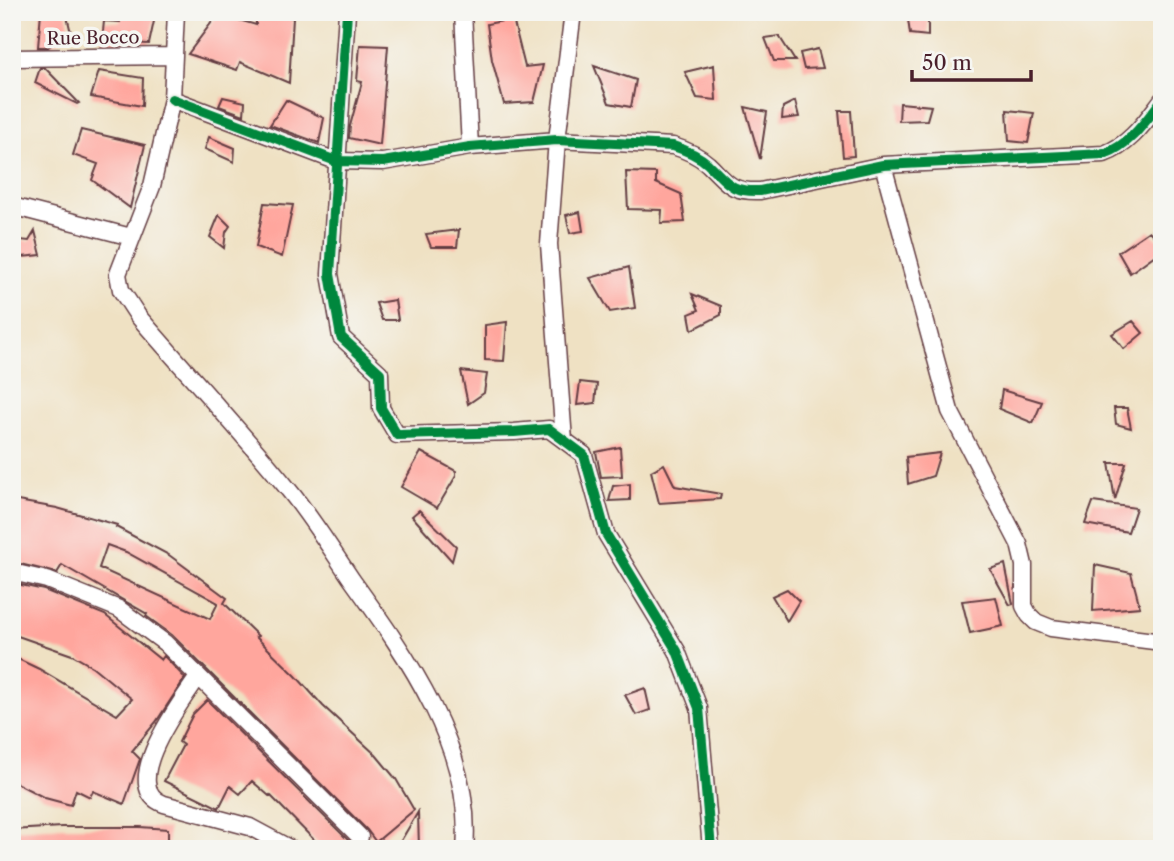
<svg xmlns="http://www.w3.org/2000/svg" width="1174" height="861" font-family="'Libre Caslon Text',serif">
  <rect width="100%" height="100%" fill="#f6f6f2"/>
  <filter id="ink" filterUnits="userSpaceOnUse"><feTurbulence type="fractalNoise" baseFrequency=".0143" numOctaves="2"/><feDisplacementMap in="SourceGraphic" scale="14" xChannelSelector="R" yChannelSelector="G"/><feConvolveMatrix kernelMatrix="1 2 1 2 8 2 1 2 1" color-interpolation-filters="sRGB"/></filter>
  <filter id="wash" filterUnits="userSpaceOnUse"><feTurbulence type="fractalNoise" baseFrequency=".00686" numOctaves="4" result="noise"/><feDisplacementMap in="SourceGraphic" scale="28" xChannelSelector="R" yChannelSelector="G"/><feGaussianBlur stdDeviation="1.57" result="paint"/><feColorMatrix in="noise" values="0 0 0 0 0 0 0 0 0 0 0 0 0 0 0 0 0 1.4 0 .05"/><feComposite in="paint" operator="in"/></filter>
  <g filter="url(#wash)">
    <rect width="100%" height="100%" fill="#efe1c3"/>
    <g id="blocks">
      <path fill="#ffa69d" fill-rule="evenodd" d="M41 12H66L71 33 48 47H38Z
        M121 12H156L149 44 102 42 104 21 120 22Z
        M256 12H276L293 18 289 83 240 62 237 70 188 54 218 14 256 25Z
        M907 12H928V36L910 34Z
        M513 19 525 67 543 65 534 102 504 104 492 60 487 24Z
        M779 36 795 61H774L765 38Z
        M360 45 388 46 380 145 349 138 350 126 362 82 357 81Z
        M818 49 823 68 804 69 800 53Z
        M714 65 716 100 697 98 685 72Z
        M594 66 636 80 631 107 609 103Z
        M40 68H45L79 103 77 104 35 83Z
        M99 71 143 78 142 106 91 97Z
        M223 97 245 102 244 115 219 106Z
        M286 100 324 118 319 143 270 125Z
        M795 101 799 117 782 119 783 107Z
        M900 103 931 106 927 120 899 121Z
        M745 107 767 112 760 159Z
        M1007 110 1034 113 1028 143 1009 141Z
        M839 111H851L854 156 843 157Z
        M81 130 145 145 130 208 92 180 98 164 73 155Z
        M209 137 235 148 234 162 205 149Z
        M626 172 656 173V183L681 194 685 222 661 223 662 210 628 209Z
        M264 203 293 205 282 257 256 247Z
        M580 212 583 231 570 233 566 215Z
        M219 215 230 226 226 232 224 248 210 237Z
        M459 230 457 247H431L426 234Z
        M35 231 41 255 12 258V239L29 241Z
        M1149 231 1162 244V250L1130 273 1118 252Z
        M629 267 635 308 610 312 590 278Z
        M692 294 721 306V315L692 330 689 314 699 310Z
        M395 300 398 320H382L376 303Z
        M1133 321 1143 333 1124 349 1112 334Z
        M507 322 504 361 485 360V325Z
        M461 371 487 374 484 393 468 404Z
        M580 382 597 384 595 403 577 405Z
        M1002 390 1042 402 1033 423 999 409Z
        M1114 408H1127L1131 428 1116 424Z
        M620 447 622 476 601 477 596 452Z
        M421 452 456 471V476L437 508 401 487Z
        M940 453 933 476 908 484 906 457Z
        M1109 463H1126L1115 500Z
        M664 464 675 486 721 494 720 499 659 503 651 471Z
        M630 484V500L609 501 613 486Z
        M12 500 57 508 117 525 116 527 169 555 227 598 224 603 258 636 256 637 296 676 323 706 376 755 396 779 414 810 376 842 367 830 172 635 146 616 147 614 62 565 57 573 12 562ZM107 545 126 552 218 603 210 619 99 568Z
        M1093 502 1136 508 1128 532 1085 524Z
        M419 510 456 546 452 561 412 516Z
        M1005 564 1013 604 1010 605 990 569Z
        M1095 565 1131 573 1140 607 1093 611Z
        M12 583 44 590 105 615 161 660 164 656 185 678 156 722 132 751 140 759 124 804 93 791 90 797 76 790 71 805 45 798 12 781V656L39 669 117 715 132 699 93 667 72 655 12 634Z
        M787 589 799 601 787 621 772 596Z
        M996 597 1003 626 970 633 962 601Z
        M645 688 650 710 636 715 625 695Z
        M207 700 352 844 348 849H323L270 795 269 796 252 781 240 794 230 786 219 808 164 781 183 745 179 742 193 714Z
        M418 812 419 849H396Z
        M62 827H140L168 829V847L12 849V830Z"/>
    </g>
  </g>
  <g filter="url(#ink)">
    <use href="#blocks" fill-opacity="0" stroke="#633c42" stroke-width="2"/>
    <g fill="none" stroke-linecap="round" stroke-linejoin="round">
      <g stroke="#633c42" stroke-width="19">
        <path id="minor" d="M176 12 172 99 152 186 118 274 121 290 138 316C187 373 239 429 288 489 311 517 331 549 352 580 407 656 474 750 465 849
          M347 12 330 274 341 337 380 373 381 408 397 435 514 432 549 429 584 455 606 534 677 651 699 708 711 849
          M463 12 470 147
          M12 58 173 56
          M172 99 336 161 383 162 470 147 557 140 673 146C686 150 698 155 708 164 728 183 730 192 760 191L883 165 1104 154C1130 145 1145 122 1162 100
          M883 165 950 411 1019 544 1024 565V606L1029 615 1036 622 1051 628 1162 642
          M12 206 131 237
          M564 440 549 244 557 140 573 12
          M12 572 47 580 119 609 165 643 360 837
          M198 677C182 701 116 787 164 804L250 827 291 849"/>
      </g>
      <use href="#minor" stroke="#fff" stroke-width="16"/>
      <g stroke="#f6f6f2" stroke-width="15">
        <path id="cycleway" d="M347 12 330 274 341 337 380 373 381 408 397 435 514 432 549 429 584 455 606 534 677 651 699 708 711 849
          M172 99 336 161 383 162 470 147 557 140 673 146C686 150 698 155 708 164 728 183 730 192 760 191L883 165 1104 154C1130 145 1145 122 1162 100"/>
      </g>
      <use href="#cycleway" stroke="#00873e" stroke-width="10"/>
    </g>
  </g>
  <g text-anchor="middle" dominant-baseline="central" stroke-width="7" stroke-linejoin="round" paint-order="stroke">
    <g font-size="18" fill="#4a1f2b" stroke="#f6f6f2">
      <text transform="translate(93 38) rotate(-1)">Rue Bocco</text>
    </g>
  </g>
  <rect width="1174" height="861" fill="none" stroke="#f6f6f2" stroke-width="42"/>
  <path d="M912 70v10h119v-10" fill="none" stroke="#4a1f2b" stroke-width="3.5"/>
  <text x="922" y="70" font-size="21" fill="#4a1f2b" stroke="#f6f6f2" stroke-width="5" paint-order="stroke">50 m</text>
</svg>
